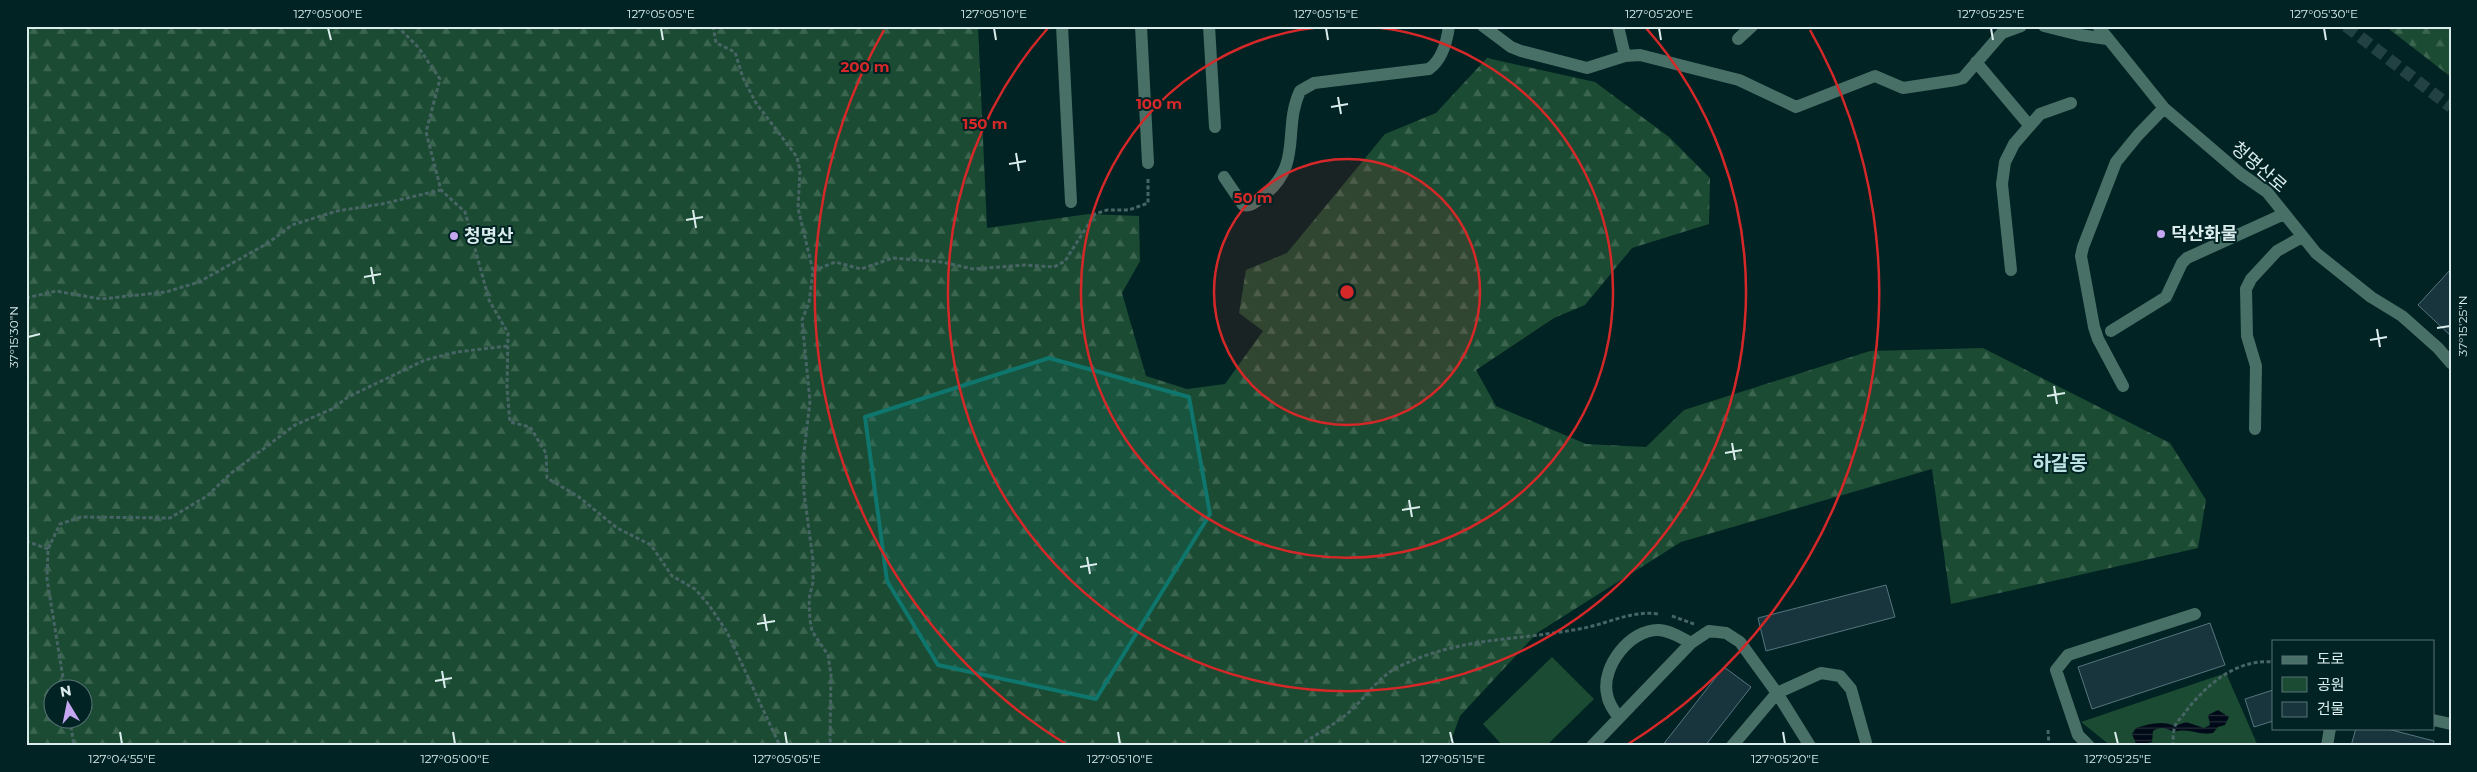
<svg xmlns="http://www.w3.org/2000/svg" width="2477" height="772" font-family="Montserrat,'Noto Sans KR',sans-serif">
  <defs>
    <pattern id="forest-firs" width="22" height="20" patternUnits="userSpaceOnUse" patternTransform="scale(1.25)"><rect width="22" height="20" fill="#1b4b32"/><path d="M5 1l3.5 6h-7zM16 11l3.5 6h-7z" fill="#3c6550"/></pattern>
    <pattern id="water-rules" width="6" height="5" patternUnits="userSpaceOnUse" patternTransform="scale(1.25)"><rect width="6" height="5" fill="#000917"/><path d="M0 2.5h6" fill="none" stroke="#252d39"/></pattern>
  </defs>
  <rect width="100%" height="100%" fill="#012324"/>
  <path fill="url(#forest-firs)" fill-rule="evenodd" d="M26 26H978L987 228 1089 214 1139 216 1140 261 1122 293 1146 376 1187 389 1225 384 1263 331 1239 313 1246 270 1287 253 1385 134 1436 113 1487 58 1595 82 1669 137 1710 178 1709 224 1632 248 1585 305 1554 318 1476 370 1496 406 1586 444 1646 447 1684 410 1870 351 1983 348 2170 443 2206 500 2198 548 1951 604 1932 469 1681 542 1537 633 1460 716 1449 746H32L26 738ZM52 690H82V720H52Z
    M2385 26H2451V77Z"/>
  <path fill="#1b4b32" d="M1552 657 1594 699 1546 746H1503L1483 724Z
    M2226 673 2258 746H2111L2081 722Z"/>
  <path fill="url(#water-rules)" d="M2218 710 2229 717 2225 725 2218 727 2213 733C2199 736 2189 727 2174 732 2165 728 2161 726 2153 731L2152 742 2137 746 2132 734 2136 728C2148 724 2163 720 2175 726L2186 722 2204 728 2210 725 2208 715Z"/>
  <path fill="#18353e" stroke="#56757f" d="M2451 269V336L2418 305Z
    M1886 585 1895 617 1766 651 1758 618Z
    M2210 623 2225 665 2092 709 2078 667Z
    M1724 667 1751 687 1705 746H1662Z
    M2273 690V721L2254 727 2245 699Z
    M2356 728H2384L2434 741 2433 746H2351Z"/>
  <g fill="none" stroke-linecap="round" stroke-linejoin="round">
    <path stroke="#224142" stroke-width="12" stroke-dasharray="12 6" stroke-linecap="butt" d="M2346 26 2451 107"/>
    <path stroke="#486565" stroke-width="3" stroke-dasharray="4 2.5" stroke-linecap="butt" d="M397 26 418 47 440 79 426 132 441 190 465 212 489 300 508 333 507 388 510 422 530 427 546 453 547 478 579 497 617 528 651 545 672 576 695 589 709 605 727 632 780 746
      M713 26 716 43 735 52 743 78 756 103 797 157 800 171 798 208 813 271 809 303 802 320 810 401 803 461 804 493 813 560V582L809 599 810 620 812 631 828 655 831 675 830 739 831 746
      M813 271 835 262 861 269 893 258 942 262 973 269 1025 265 1054 267 1065 261 1095 214 1107 210H1129L1148 203V177
      M26 298 56 291 101 299 166 292 199 282 268 243 292 225 337 211 382 204 441 190
      M26 541 48 549
      M1672 616 1694 624
      M65 690 47 579 48 549 60 524 81 517 170 518 207 496 230 474 295 425 332 409 348 397 425 360 457 352 508 346
      M70 720 74 746
      M2048 730 2049 746
      M1299 746C1315 735 1332 726 1347 714 1365 699 1377 677 1400 666 1463 636 1519 641 1584 628 1609 623 1633 610 1658 614
      M2173 746C2173 740 2173 732 2175 726 2177 721 2183 716 2186 711 2208 683 2237 659 2273 662"/>
    <path stroke="#497067" stroke-width="12" d="M1062 26 1071 202
      M1141 26 1148 163
      M1209 26 1215 127
      M1483 26 1511 47 1521 51 1587 68 1625 56 1640 55 1739 80 1796 107 1875 76 1903 88 1956 80 1963 78 2002 33 2021 26
      M1618 26 1625 56
      M2044 26 2080 35 2107 39
      M2098 26 2164 108 2241 174 2267 192 2316 253 2371 297 2402 316 2438 348 2451 363
      M1738 39 1752 26
      M1976 62 2029 125
      M1224 177 1243 205C1252 207 1256 201 1263 196 1304 164 1282 130 1300 91L1314 83 1429 69C1442 60 1447 41 1449 26
      M2011 270 2002 184 2005 162 2014 144 2040 114 2071 103
      M2111 331 2166 297 2182 263 2187 258 2284 214
      M2123 386 2098 339 2094 327 2081 256 2083 247 2116 162 2138 135 2164 108
      M2255 429 2256 366 2247 336 2246 289 2251 279 2277 251 2302 237
      M1619 718C1614 711 1608 703 1607 694 1601 667 1630 629 1659 630 1671 631 1682 638 1691 643
      M2433 720 2451 724
      M1592 746 1691 643 1709 631 1726 633 1740 642 1777 693 1810 746
      M1732 746 1777 693 1821 673 1840 676 1851 689 1867 746
      M2089 746 2078 735 2056 670 2068 655 2195 614
      M2327 746 2330 728"/>
  </g>
  <path fill="#0f766e" fill-opacity="0.2" stroke="#0f766e" stroke-width="4" stroke-linejoin="round" d="M1049 358 1189 397 1210 514 1096 699 938 665 887 581 865 417Z"/>
  <path fill="none" stroke="#daecec" stroke-width="2" d="M328 28 331 40M661 28 663 40M994 28 996 40M1326 28 1328 40M1659 28 1661 40M1991 28 1993 40M2324 28 2326 40M1338 97 1341 114M1331 107 1348 104M1016 153 1019 171M1009 164 1026 161M693 210 696 228M686 220 703 217M371 267 374 284M364 277 381 274M2437 328 2450 326M2377 329 2380 347M28 337 40 334M2370 340 2387 337M2054 386 2057 404M2047 396 2065 393M1732 443 1735 460M1725 453 1742 450M1409 500 1412 517M1402 510 1420 507M1087 557 1090 574M1080 567 1097 564M764 614 767 631M757 624 775 621M442 671 445 688M435 681 452 678M120 732 122 744M453 732 455 744M785 732 787 744M1118 732 1120 744M1450 732 1453 744M1783 732 1785 744M2115 732 2118 744"/>
  <circle cx="1347" cy="292" r="133" fill="#d62828" fill-opacity=".12"/>
  <g fill="none" stroke="#d62828" stroke-width="2.5">
    <circle cx="1347" cy="292" r="133"/>
    <path d="M1359 26A266 266 0 1 1 1335 26"/>
    <path d="M1646 28A399 399 0 1 1 1048 28"/>
    <path d="M1069 746A532 532 0 0 1 884 30M1810 30A532 532 0 0 1 1625 746"/>
  </g>
  <g fill="#c5a7f1" stroke="#012324" stroke-width="2">
    <circle cx="2161" cy="234" r="5"/>
    <circle cx="454" cy="236" r="5"/>
  </g>
  <g text-anchor="middle" dominant-baseline="central" stroke-width="4" stroke-linejoin="round" paint-order="stroke">
    <g font-size="18" fill="#daecec" stroke="#012324">
      <text transform="translate(2259 167) rotate(41)">청명산로</text>
    </g>
    <g font-size="18" font-weight="bold" fill="#daecec" stroke="#012324" text-anchor="start">
      <text x="2171" y="234">덕산화물</text>
      <text x="464" y="236">청명산</text>
    </g>
    <g font-size="20" font-weight="bold" fill="#bee3e4" stroke="#012324">
      <text x="2060" y="463">하갈동</text>
    </g>
  </g>
  <circle cx="1347" cy="292" r="8" fill="#d62828" stroke="#012324" stroke-width="2.5"/>
  <g font-size="15" text-anchor="middle" font-weight="bold" fill="#d62828" stroke="#012324" stroke-width="4" stroke-linejoin="round" paint-order="stroke">
    <text x="865" y="72">200 m</text>
    <text x="1159" y="109">100 m</text>
    <text x="985" y="129">150 m</text>
    <text x="1253" y="203">50 m</text>
  </g>
  <rect width="2477" height="772" fill="none" stroke="#012324" stroke-width="55"/>
  <rect x="2272" y="640" width="162" height="90" fill="#012324" stroke="#587374"/>
  <rect x="2282" y="656" width="25" height="8" fill="#497067" stroke="#587374"/>
  <text x="2317" y="664" font-size="15" fill="#daecec">도로</text>
  <rect x="2282" y="677" width="25" height="15" fill="#1b4b32" stroke="#587374"/>
  <text x="2317" y="690" font-size="15" fill="#daecec">공원</text>
  <rect x="2282" y="702" width="25" height="15" fill="#18353e" stroke="#587374"/>
  <text x="2317" y="714" font-size="15" fill="#daecec">건물</text>
  <g transform="translate(68 704) rotate(350)"><circle r="24" fill="#012324" stroke="#587374"/>
  <path d="M0-4L9 19L0 12L-9 19Z" fill="#c5a7f1"/>
  <text y="-8" font-size="14" font-weight="bold" text-anchor="middle" fill="#daecec">N</text>
  </g>
  <rect x="28" y="28" width="2422" height="716" fill="none" stroke="#daecec" stroke-width="2"/>
  <g font-size="12" text-anchor="middle" fill="#daecec">
    <text x="328" y="18">127°05'00"E</text>
    <text x="661" y="18">127°05'05"E</text>
    <text x="994" y="18">127°05'10"E</text>
    <text x="1326" y="18">127°05'15"E</text>
    <text x="1659" y="18">127°05'20"E</text>
    <text x="1991" y="18">127°05'25"E</text>
    <text x="2324" y="18">127°05'30"E</text>
    <text transform="translate(2463 326) rotate(-90)" y="4">37°15'25"N</text>
    <text transform="translate(14 337) rotate(-90)" y="4">37°15'30"N</text>
    <text x="122" y="763">127°04'55"E</text>
    <text x="455" y="763">127°05'00"E</text>
    <text x="787" y="763">127°05'05"E</text>
    <text x="1120" y="763">127°05'10"E</text>
    <text x="1453" y="763">127°05'15"E</text>
    <text x="1785" y="763">127°05'20"E</text>
    <text x="2118" y="763">127°05'25"E</text>
  </g>
</svg>
